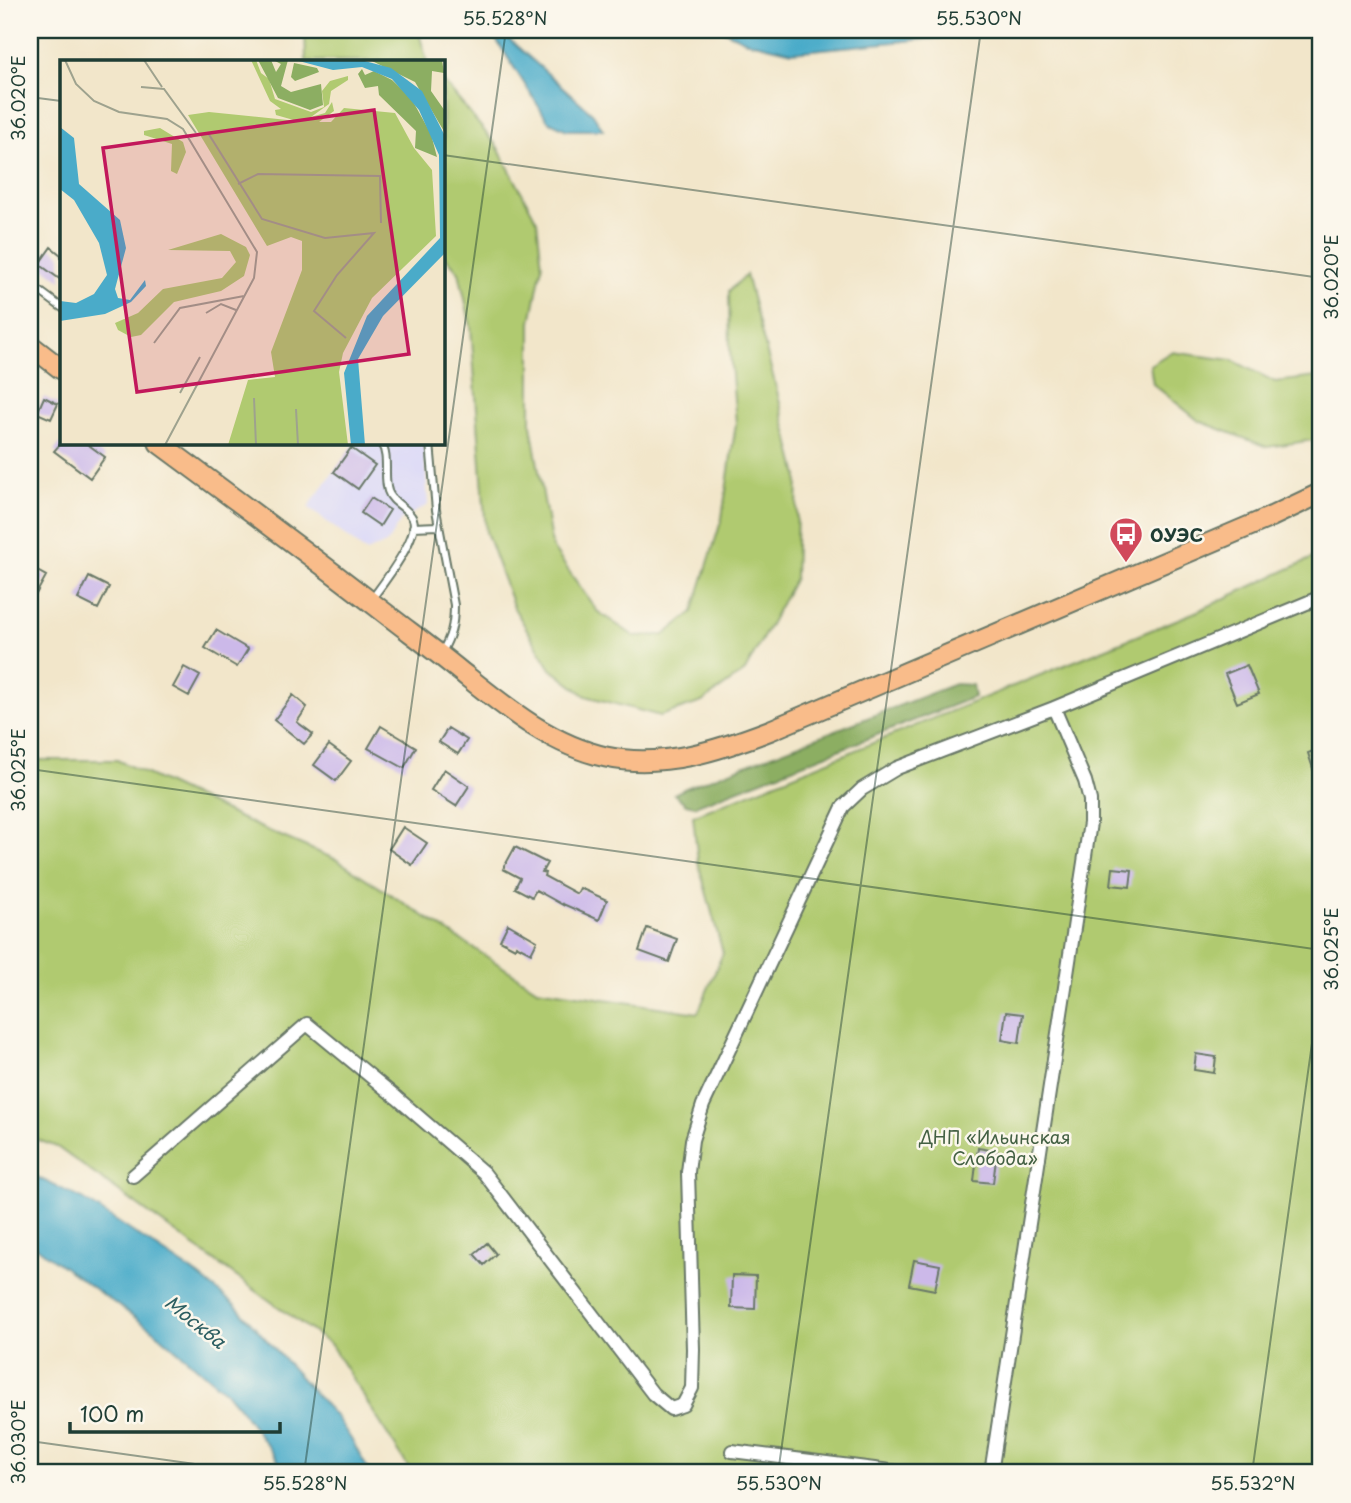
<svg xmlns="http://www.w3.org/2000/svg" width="1351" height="1503" font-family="'Playpen Sans',sans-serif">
  <rect width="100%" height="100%" fill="#fbf7ec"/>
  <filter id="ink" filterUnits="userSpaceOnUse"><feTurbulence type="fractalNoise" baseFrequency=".0143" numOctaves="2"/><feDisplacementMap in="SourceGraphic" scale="14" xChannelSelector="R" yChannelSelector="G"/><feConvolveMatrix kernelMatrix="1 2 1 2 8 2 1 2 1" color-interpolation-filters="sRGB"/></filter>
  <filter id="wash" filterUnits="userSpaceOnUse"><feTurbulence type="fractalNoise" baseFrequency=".00686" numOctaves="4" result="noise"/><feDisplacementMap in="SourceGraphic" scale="28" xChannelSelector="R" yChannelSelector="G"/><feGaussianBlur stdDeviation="1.57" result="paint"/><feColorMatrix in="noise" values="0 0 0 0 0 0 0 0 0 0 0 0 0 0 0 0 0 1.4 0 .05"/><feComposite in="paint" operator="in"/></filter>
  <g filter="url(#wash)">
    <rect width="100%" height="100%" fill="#f2e6ca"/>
    <path fill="#d9d7f8" d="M355 443H424L428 505 401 520 386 544 366 552 308 507Z"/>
    <path fill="#b0ca70" stroke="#688452" stroke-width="2" d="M305 30H418L427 61H306Z
      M443 81 497 146 537 221 542 266 531 322V425L552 547 597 611 634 636 664 635 693 612 722 518 736 423 730 351 729 291 746 275 777 391 798 476 795 578 745 671 702 702 660 716 586 696 551 669 514 608 486 532 471 327 459 272 443 254Z
      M1171 352 1232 360 1275 382 1317 377 1321 375V439L1267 447 1199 421 1153 384 1150 365Z
      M1321 554V1238L1318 1258 1321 1262V1473H412L331 1345 57 1147 30 1137V760H117L257 826 337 860 537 989 698 1013 723 953 698 862 693 816 1198 611Z"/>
    <path fill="#8cae62" stroke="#56764b" stroke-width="2" d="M955 684 972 685 974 697 695 806 686 804 674 794 686 788Z"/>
    <path fill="#4aabc9" stroke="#34747e" stroke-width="2" d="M492 30H503L502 33 593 114 603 130H567L548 121 494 36Z
      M723 30H955L946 37 792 52 746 41Z
      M30 1174 83 1199 199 1276 237 1307 337 1418 351 1439 370 1473H287L239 1407 228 1394 157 1333 48 1256 30 1242Z"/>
    <g id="blocks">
      <path fill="#ccb9e9" d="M51 247 61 255V280L39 264Z
        M44 397 58 404 51 419 37 413Z
        M61 443H86L105 457 90 478 54 451Z
        M351 448 375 465 358 489 334 472Z
        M371 498 390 510 380 526 361 513Z
        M30 567 46 576 30 605Z
        M89 577 109 587 98 609 78 599Z
        M216 630 248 649 237 667 205 648Z
        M1247 665 1259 694 1237 703 1225 674Z
        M184 667 200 676 189 696 173 687Z
        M293 695 307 707 297 722 313 734 304 744 274 720Z
        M381 726 416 747 404 768 368 748Z
        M448 728 467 740 458 754 439 742Z
        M329 745 351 761 336 781 314 765Z
        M1321 748V787H1319L1308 753Z
        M444 769 469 786 456 806 431 790Z
        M403 827 427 843 412 865 389 849Z
        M515 847 547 863 542 872 545 873 544 876 577 894 580 888 607 900 599 920 563 904V905L536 890 532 897 515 888 520 878 503 869Z
        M1113 868 1132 870 1130 887 1111 885Z
        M508 924 537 941 531 953 516 945 515 948 500 940Z
        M647 928 677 939 669 962 639 951Z
        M1006 1012 1023 1014 1019 1043 1002 1040Z
        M1196 1054 1216 1057 1214 1073 1194 1070Z
        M978 1148 997 1151 993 1183 974 1181Z
        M487 1243 496 1254 484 1265 474 1254Z
        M914 1260 940 1265 935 1290 909 1285Z
        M732 1275 756 1276 755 1309 731 1308Z"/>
    </g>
  </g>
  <g filter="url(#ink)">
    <use href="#blocks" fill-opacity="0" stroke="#697868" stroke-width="2"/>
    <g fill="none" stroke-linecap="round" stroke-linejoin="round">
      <g stroke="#697868" stroke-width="10">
        <path id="service" d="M30 284 61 307
          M430 443 436 510 454 605C454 626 451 636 441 654
          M413 527 438 526
          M371 600C382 585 420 537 413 519 408 507 392 504 388 491 383 475 390 457 381 443"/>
      </g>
      <g stroke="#697868" stroke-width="16">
        <path id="minor" d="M133 1176 307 1024 397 1098 484 1173 653 1394 671 1409 683 1405 692 1388 693 1349 688 1172 692 1140 703 1105 843 807 862 789 897 768 1054 708 1321 597
          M732 1451 906 1473
          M991 1473 1090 823V800L1085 781 1054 708"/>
      </g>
      <g stroke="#697868" stroke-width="23">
        <path id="primary" d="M30 345 61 369
          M159 443C232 497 305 551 376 606 404 628 433 649 460 671 504 706 550 745 606 757 663 769 719 750 771 730L1266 519 1321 493"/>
      </g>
      <use href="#service" stroke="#fff" stroke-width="6"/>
      <use href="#minor" stroke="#fff" stroke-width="12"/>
      <use href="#primary" stroke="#f9bc8a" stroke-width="19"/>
    </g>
  </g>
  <path fill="none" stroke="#1f3d34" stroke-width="2" stroke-opacity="0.45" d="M30 48 32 30M30 97 61 101M443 155 1321 278M30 769 1321 950M30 1441 259 1473M304 1473 506 30M778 1473 981 30M1252 1473 1321 979"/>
  <defs>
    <g id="bus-pin" transform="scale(1.75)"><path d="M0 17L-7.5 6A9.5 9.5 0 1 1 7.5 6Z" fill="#d1495b" stroke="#fbf7ec"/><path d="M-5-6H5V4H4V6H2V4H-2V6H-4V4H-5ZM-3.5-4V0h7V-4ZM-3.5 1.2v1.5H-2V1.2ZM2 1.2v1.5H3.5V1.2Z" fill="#fff"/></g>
  </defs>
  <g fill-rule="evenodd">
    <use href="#bus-pin" x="1126" y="534"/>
  </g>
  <g text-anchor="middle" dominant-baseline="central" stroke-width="5" stroke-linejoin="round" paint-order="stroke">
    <g font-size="18" font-weight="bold" fill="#1f3d34" stroke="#fbf7ec" text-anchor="start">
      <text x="1150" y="534">ОУЭС</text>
    </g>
    <g font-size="18" fill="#436043" stroke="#fbf7ec">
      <text x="995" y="1136">ДНП «Ильинская<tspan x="995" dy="21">Слобода»</tspan></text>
    </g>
    <g font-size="19" font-style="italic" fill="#2c5e61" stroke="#fbf7ec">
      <text transform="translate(196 1321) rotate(39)">Москва</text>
    </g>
  </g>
  <g transform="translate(60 60)">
    <rect width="385" height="385" fill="#f2e6ca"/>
    <path d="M191 0H196L201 13 209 19 215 39 251 52 264 47 262 31 270 21 288 16V20L271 31 269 44 251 57 265 53 272 42 274 51 259 62H271L284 48 335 53 354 88 372 110 376 176 312 238 283 293 279 312 288 385H168L188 320 215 317 211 292 242 210V181L231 177 207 186 128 55 149 52 237 61 216 55 215 50 221 49 210 41ZM100 68 123 82 126 92 117 114 111 111 112 84 84 75V71ZM161 174 186 187 190 195 184 216 161 231 114 242 81 275 71 277 58 270 55 263 78 253 103 229 162 218 176 202 170 191 108 190Z" fill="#b0ca70"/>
    <path d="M198 0H211L216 12 221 4 213 0H228L221 26 231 32 261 24 263 45 250 50 218 38ZM310 0H382L384 13 372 11 371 31 385 51V73L355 22ZM234 3 257 8 259 12 235 21 231 17ZM302 9 305 15 314 11 332 20 351 38 371 74 377 97 355 88 356 71 319 35 318 26 305 28 298 14Z" fill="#8cae62"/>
    <path d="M235 0H301L331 8 362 31 385 76V193L323 256 298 299 305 385H291L284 313 307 256 380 178 379 95 359 50 332 19 302 7 273 10ZM0 67 14 78 19 124 60 160 66 188 55 229 58 238 70 240 85 220 86 226 71 242 45 254 0 261V241L16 243 34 234 47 215 39 183 14 140 0 129Z" fill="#4aabc9"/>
    <path fill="none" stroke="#9ea28e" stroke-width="2" d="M5 0 16 24 34 41 59 52 107 59 123 69 197 192 194 218 105 385M84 0 102 27M81 27 104 29 136 73M130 77 148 73 202 159 265 178 314 173 277 215 254 251 286 278M178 124 198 114 320 116 321 163M146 253 161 244 176 250M94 283 120 248 184 236M120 333 140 297M194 338 196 385M236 349 238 385"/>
    <path fill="#c2185b" fill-opacity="0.15" stroke="#c2185b" stroke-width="3.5" d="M314 50 349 294 77 332 43 88Z"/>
    <rect width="385" height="385" fill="none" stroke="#1f3d34" stroke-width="3.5"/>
  </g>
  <rect width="1351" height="1503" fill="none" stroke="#fbf7ec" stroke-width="77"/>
  <path d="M70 1422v10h210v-10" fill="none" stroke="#1f3d34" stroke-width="3.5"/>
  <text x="80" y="1422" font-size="21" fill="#1f3d34" stroke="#fbf7ec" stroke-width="5" paint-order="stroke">100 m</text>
  <rect x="38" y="38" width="1274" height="1426" fill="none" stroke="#1f3d34" stroke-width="2.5"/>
  <g font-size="18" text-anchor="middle" fill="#1f3d34">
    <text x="505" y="25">55.528°N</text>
    <text x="979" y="25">55.530°N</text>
    <text transform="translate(19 98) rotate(-90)" y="6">36.020°E</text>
    <text transform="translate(1332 277) rotate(-90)" y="6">36.020°E</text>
    <text transform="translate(19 770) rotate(-90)" y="6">36.025°E</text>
    <text transform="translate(1332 949) rotate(-90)" y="6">36.025°E</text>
    <text transform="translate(19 1442) rotate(-90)" y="6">36.030°E</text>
    <text x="305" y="1490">55.528°N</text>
    <text x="779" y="1490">55.530°N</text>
    <text x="1253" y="1490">55.532°N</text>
  </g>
</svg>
